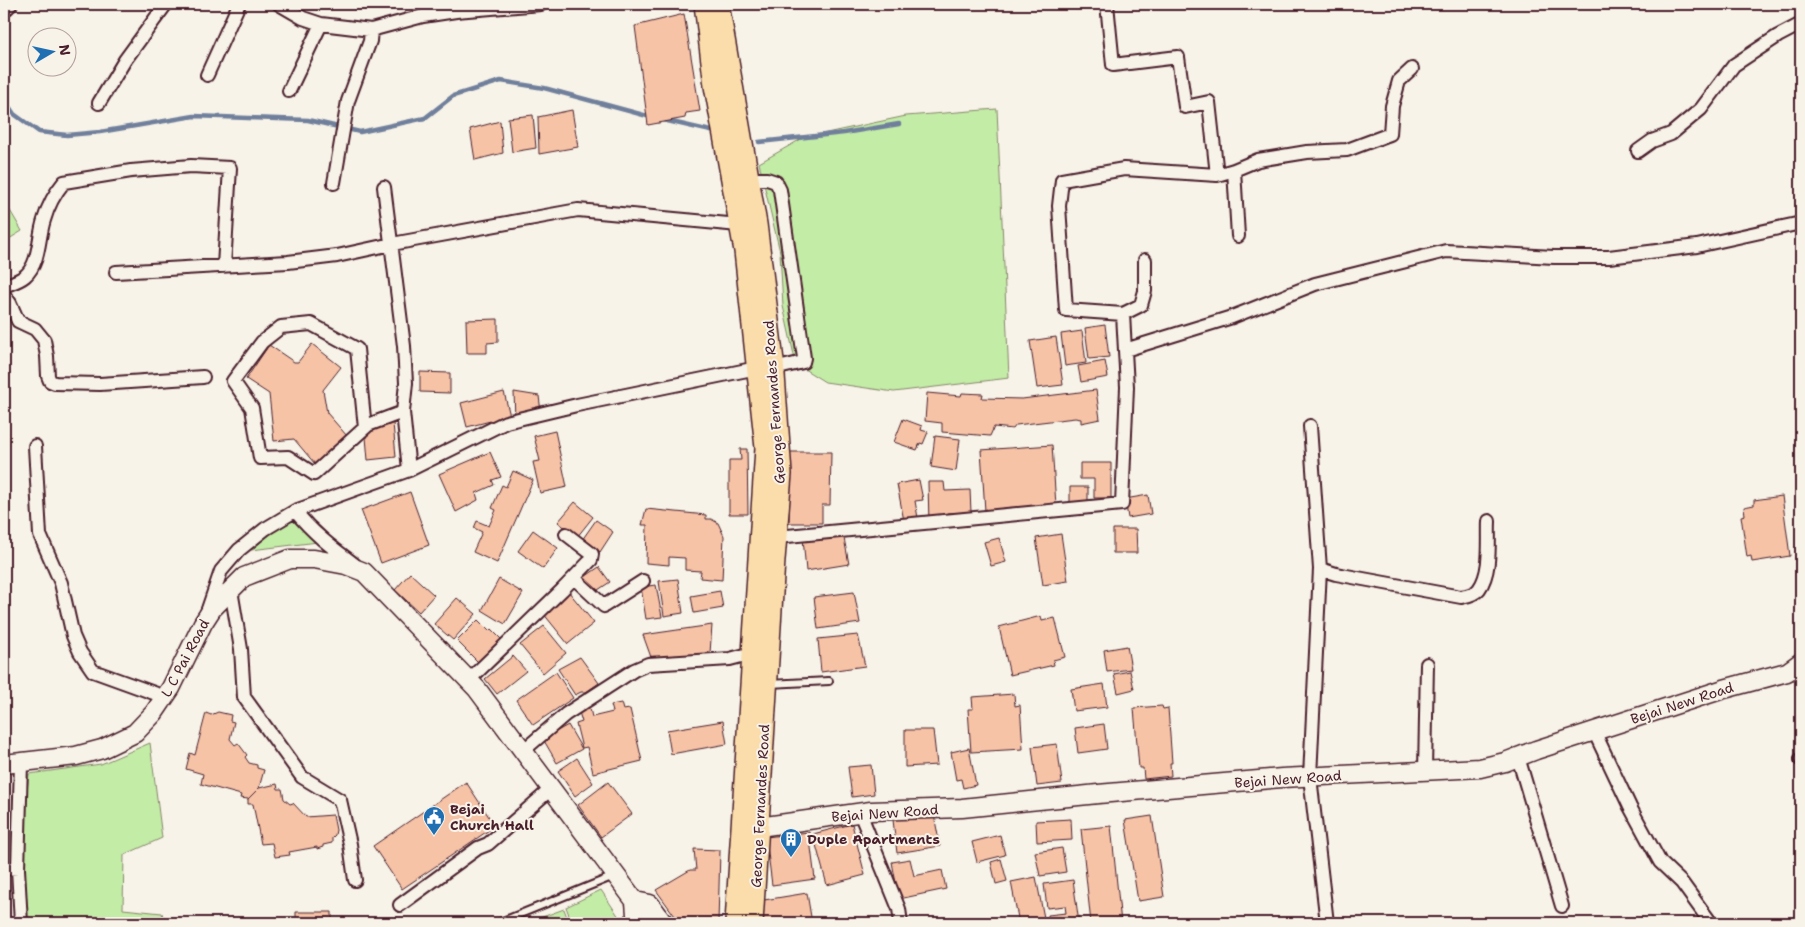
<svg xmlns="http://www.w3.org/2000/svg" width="1805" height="927" font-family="'Shantell Sans',sans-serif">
  <rect width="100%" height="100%" fill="#f7f3e8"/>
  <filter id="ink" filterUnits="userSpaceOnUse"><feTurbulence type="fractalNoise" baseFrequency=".02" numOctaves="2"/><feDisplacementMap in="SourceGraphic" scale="10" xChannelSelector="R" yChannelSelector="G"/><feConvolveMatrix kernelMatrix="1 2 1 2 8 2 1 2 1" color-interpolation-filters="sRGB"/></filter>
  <g filter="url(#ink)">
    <path fill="#c3eca7" stroke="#868669" d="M997 109 1009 378 894 392 825 382 796 364 783 306 780 252 759 163 803 138 906 116Z
      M5 202 22 231 4 242V203Z
      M290 518 318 542 251 550Z
      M150 743 162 838 124 855 123 909 162 913 165 923H25L18 869 29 774 101 764Z
      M601 890 623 923H572L566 907Z
      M564 909 569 923H526Z"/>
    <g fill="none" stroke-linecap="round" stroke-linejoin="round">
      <path stroke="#707f9b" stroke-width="4.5" d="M4 99 14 114 39 132 67 135 100 132 194 116 308 120 360 132 425 118 453 96 501 81 544 88 651 117
        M663 120 711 131
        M759 142 844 133 899 124"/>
    </g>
    <path fill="#f6c3a7" stroke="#4a1f2b" d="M684 14 700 111 686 113 685 118 648 125 635 26Z
      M572 110 578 147 539 154 538 117Z
      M533 115 536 148 512 152 508 118Z
      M500 121 503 153 475 160 470 129Z
      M498 319V342L487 343V353H467L466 320Z
      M1105 325 1109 357 1089 359 1085 328Z
      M1082 331 1086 363 1065 366 1061 334Z
      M1056 337 1063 385 1037 388 1030 341Z
      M312 344 341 367 323 390 327 413 347 436 315 464 294 439 274 441 269 394 246 379 269 345 294 362H298Z
      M1105 361 1108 377 1081 382 1078 366Z
      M420 372 450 373V393L420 392Z
      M1096 390 1100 419 1081 423V419L1075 418 1016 425 1013 429 994 427 990 436 942 432V423L925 421 927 393 961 396 962 393 983 394 982 398 1022 399Z
      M504 392 510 416 467 427 461 403Z
      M514 392 539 396 541 412 515 418Z
      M903 419 922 426 921 430 928 432 923 444 920 443 917 450 894 442Z
      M393 423 396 457 368 460 365 426Z
      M555 431 567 487 540 493 533 462 540 461 534 436Z
      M935 436 960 439 956 471 931 467Z
      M1052 445 1056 506 985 511 981 450Z
      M740 449H747L748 514H729V460H741Z
      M490 452 501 477 492 480 494 485 476 493 478 500 456 512 439 474Z
      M790 452H831L830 505H822V523H789Z
      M1080 463H1111V498H1094V479H1080Z
      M513 471 533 480 497 563 473 552 482 532 474 528 477 521 489 526 496 510 492 508 502 485 506 487Z
      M919 480 923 500 915 501 918 518 904 521 897 484Z
      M928 482H944L945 491 970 490 971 512 947 513 948 523 929 524Z
      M1070 487H1088V507H1070Z
      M410 492 429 545 381 563 361 510Z
      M1148 495 1151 514 1128 518 1125 499Z
      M1782 496 1790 556 1752 562 1751 556 1747 557 1741 516 1745 515 1744 507 1754 505V500Z
      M575 502 593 517 577 537 558 522Z
      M646 509 706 515V519H711L718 523 724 536 722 580 700 578 701 571 685 570V558L669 557V565L646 563 647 525H642Z
      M596 520 613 532 600 552 582 540Z
      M1113 529H1136L1137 553H1113Z
      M533 530 558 548 543 569 518 551Z
      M843 533 849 564 806 571 803 538Z
      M1061 534 1068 581 1043 585 1036 538Z
      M999 538 1006 562 991 566 984 542Z
      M599 567 610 582 592 594 582 579Z
      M410 573 434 595 419 612 395 590Z
      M499 579 523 593 505 624 482 610Z
      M678 579 683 613 664 616 659 581Z
      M656 585 662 617 646 619 641 587Z
      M720 591 723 608 694 613 691 596Z
      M569 592 594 623 568 644 543 613Z
      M854 592 860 623 818 629 814 597Z
      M457 598 476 614 453 640 434 624Z
      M1041 616 1042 621 1055 618 1065 657 1053 660 1054 665 1010 675 999 627Z
      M478 620 489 631 491 629 502 640 479 663 457 641Z
      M712 625 710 653 652 660 643 635Z
      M544 626 566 653 543 673 520 645Z
      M858 635 865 666 821 672 818 639Z
      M1127 646 1131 669 1107 672 1104 650Z
      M513 656 526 671 497 694 485 679Z
      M580 657 599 683 586 692H581L575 695 558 669Z
      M1130 671 1134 689 1118 693 1114 674Z
      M556 672 573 698 533 725 516 700Z
      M1104 684 1107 707 1074 711 1071 689Z
      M1014 694 1015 706 1020 705 1023 749 971 752 968 709H973L972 697Z
      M621 703 623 710 630 709 642 761 593 773 587 747 582 748 576 724 582 722 579 712 590 709 592 717 613 712 611 705Z
      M1162 706 1163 709 1168 708 1172 763H1170L1171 776 1144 779 1143 768H1139L1134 708Z
      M218 712 231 715 230 721 234 722 230 739 235 745 238 743 247 755 245 757 249 763 257 765V768L264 770 259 788 248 799 240 798 241 795 201 784 203 774 186 769 190 753 195 755 206 713 211 715Z
      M723 721 727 744 671 754 667 730Z
      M1104 724 1107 749 1078 753 1075 728Z
      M568 725 582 749 557 763 543 739Z
      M905 730H933L937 765 905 767Z
      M1057 744 1062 783 1037 786 1032 747Z
      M969 748 976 785 963 788 961 779 956 780 951 752Z
      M577 758 593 783 575 796 558 771Z
      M871 765 874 794 852 797 848 767Z
      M466 782 495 826 402 889 373 846Z
      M608 782 632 814 601 837 578 805Z
      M277 784 278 789H282L284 799 290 804 293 803 306 817 333 815 336 830 335 835 332 838V843L323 845V847L317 849V847L289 852 290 855 275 857 272 843 261 844 253 804H248V799L259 788Z
      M934 815 940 846 897 853 893 820Z
      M1152 816 1164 897 1138 901 1125 820Z
      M1071 819 1072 840 1037 842 1036 821Z
      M852 824 865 875 827 885 813 834Z
      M1111 826 1121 923H1091L1081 829Z
      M809 832 815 879 772 885 766 837Z
      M1000 835 1005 855 977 862 972 842Z
      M1062 848 1066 872 1040 876 1035 852Z
      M694 849 720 850 718 923H680L656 890 690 870H696Z
      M910 859 914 876 942 870 946 889 899 899 892 862Z
      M1001 859 1007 881 996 884 991 862Z
      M1036 877 1045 923H1019L1011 882Z
      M1073 880 1079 923H1049L1048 915 1066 913 1065 906 1047 908 1044 884Z
      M807 893 812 923H761L758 901Z
      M296 912H332V923H296Z"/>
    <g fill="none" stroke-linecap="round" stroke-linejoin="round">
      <g stroke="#4a1f2b" stroke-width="10">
        <path id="lane" d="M769 684 829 681
          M498 923 614 876"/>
      </g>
      <g stroke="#4a1f2b" stroke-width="16">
        <path id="street" d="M279 4 303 18 321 24 371 30 423 16 456 11 541 4
          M1107 4 1113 65 1178 57 1185 107 1209 102 1217 175
          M6 9 11 4
          M207 75 239 4
          M289 91 321 24
          M99 103 125 60 166 4
          M1638 151 1652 141 1671 134 1701 109 1734 65 1778 36 1801 24
          M1234 170 1258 160 1307 152 1347 150 1390 134 1392 106 1399 81 1412 69
          M749 179H767L776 182 780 190 804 358 803 362 799 363 774 369
          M334 183 348 101 370 41 371 30
          M384 187 404 346 406 383 403 412 409 470
          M1145 260V291L1141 305 1123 314 1066 310 1059 206 1062 180 1124 169 1217 175 1234 170 1238 236
          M116 272 288 262 337 256 392 244 578 210 739 225
          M4 286C11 283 19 281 25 276 40 263 38 238 44 220 48 206 55 193 64 182L131 171 191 166 230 168 224 266
          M4 295 10 303 18 321 35 329 44 340 47 356 48 376 50 381 55 383 100 384 203 377
          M1125 350 1232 317 1315 284 1446 251 1554 257H1609L1697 246 1801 223
          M1310 426 1320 569 1310 777 1327 923
          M365 428 357 349 311 324 281 327 262 342 233 381 252 408 260 458 288 457 314 474 368 425 403 412
          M35 446 40 535 61 583 73 636 80 652 93 671 165 697
          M295 511C313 533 331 547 354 564
          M777 537 1122 504 1127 387 1123 314
          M1320 569 1336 574 1461 597C1468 596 1475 594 1479 589 1492 571 1488 541 1489 521
          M574 578 604 606 643 581
          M231 590 241 649 244 697 302 777 340 800 350 844 355 880
          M207 612 221 571 239 550 265 529 295 511 409 470 506 422 577 405 757 368
          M469 680 562 590 591 560 592 554 566 534
          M1594 731 1630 807 1660 862 1682 883 1711 923
          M524 750 566 714 634 670 648 664 730 659 753 653
          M1518 757 1562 906
          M1801 759V760
          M21 763 18 869 21 923
          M1425 771 1427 664
          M860 813 899 909 901 923
          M4 868 18 869
          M400 905 478 848 488 844 552 788"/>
      </g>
      <g stroke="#4a1f2b" stroke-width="21">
        <path id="secondary" d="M4 764 76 756 102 749 135 733 154 713 171 688 203 623 212 609 244 577 290 559H314L346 565 364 572 477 689 635 901
          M745 827H759L871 811 962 808 1098 794 1282 778 1480 768 1505 762 1536 750 1724 689 1787 672 1801 662
          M642 923 636 915 635 901 650 904 664 923"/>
      </g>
      <g stroke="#4a1f2b" stroke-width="22">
        <path id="primary" d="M704 4 714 86 744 251 765 448 735 923
          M719 4 757 224 774 361 782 474 775 560 753 923"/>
      </g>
      <use href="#lane" stroke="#f7f3e8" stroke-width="6"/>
      <use href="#street" stroke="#f7f3e8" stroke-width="12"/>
      <use href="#secondary" stroke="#f7f3e8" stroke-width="18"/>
      <use href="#primary" stroke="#faddab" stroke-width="19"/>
    </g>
  </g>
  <defs>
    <g id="civic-pin" transform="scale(1.125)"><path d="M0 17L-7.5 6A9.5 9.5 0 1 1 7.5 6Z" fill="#1f6fb2" stroke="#f7f3e8"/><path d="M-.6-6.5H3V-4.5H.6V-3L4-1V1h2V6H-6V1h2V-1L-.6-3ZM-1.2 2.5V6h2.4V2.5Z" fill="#fff"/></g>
    <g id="building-pin" transform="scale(1.125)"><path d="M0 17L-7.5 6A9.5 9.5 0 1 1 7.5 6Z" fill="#1f6fb2" stroke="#f7f3e8"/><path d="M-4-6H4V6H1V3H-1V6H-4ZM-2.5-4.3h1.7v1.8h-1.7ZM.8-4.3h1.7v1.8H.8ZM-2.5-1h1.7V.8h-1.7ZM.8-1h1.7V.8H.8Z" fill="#fff"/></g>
  </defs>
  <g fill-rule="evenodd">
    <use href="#civic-pin" x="434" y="817"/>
    <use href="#building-pin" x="791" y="839"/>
  </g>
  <g text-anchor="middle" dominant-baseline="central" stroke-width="4" stroke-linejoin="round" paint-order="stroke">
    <g font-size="14" fill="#4a1f2b" stroke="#f7f3e8">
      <text transform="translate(774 402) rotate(-94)">George Fernandes Road</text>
      <text transform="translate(185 658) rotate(-62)">L C Pai Road</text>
      <text transform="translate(1682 703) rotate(-18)">Bejai New Road</text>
      <text transform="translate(1288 779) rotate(-4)">Bejai New Road</text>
      <text transform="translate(760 806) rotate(-87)">George Fernandes Road</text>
      <text transform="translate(885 813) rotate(-4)">Bejai New Road</text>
    </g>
    <g font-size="14" font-weight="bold" fill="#4a1f2b" stroke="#f7f3e8" text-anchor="start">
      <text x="450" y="809">Bejai<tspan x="450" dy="16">Church Hall</tspan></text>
      <text x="807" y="839">Duple Apartments</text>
    </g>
  </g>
  <rect width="1805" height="927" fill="none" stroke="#f7f3e8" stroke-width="20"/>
  <rect x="10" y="10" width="1785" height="907" fill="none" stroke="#4a1f2b" stroke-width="2" filter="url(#ink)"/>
  <g transform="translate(52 52) rotate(81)"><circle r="24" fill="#f7f3e8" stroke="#b29e9c"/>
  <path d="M0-4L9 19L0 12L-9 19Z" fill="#1f6fb2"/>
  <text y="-8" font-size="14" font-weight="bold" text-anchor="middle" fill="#4a1f2b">N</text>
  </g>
</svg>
